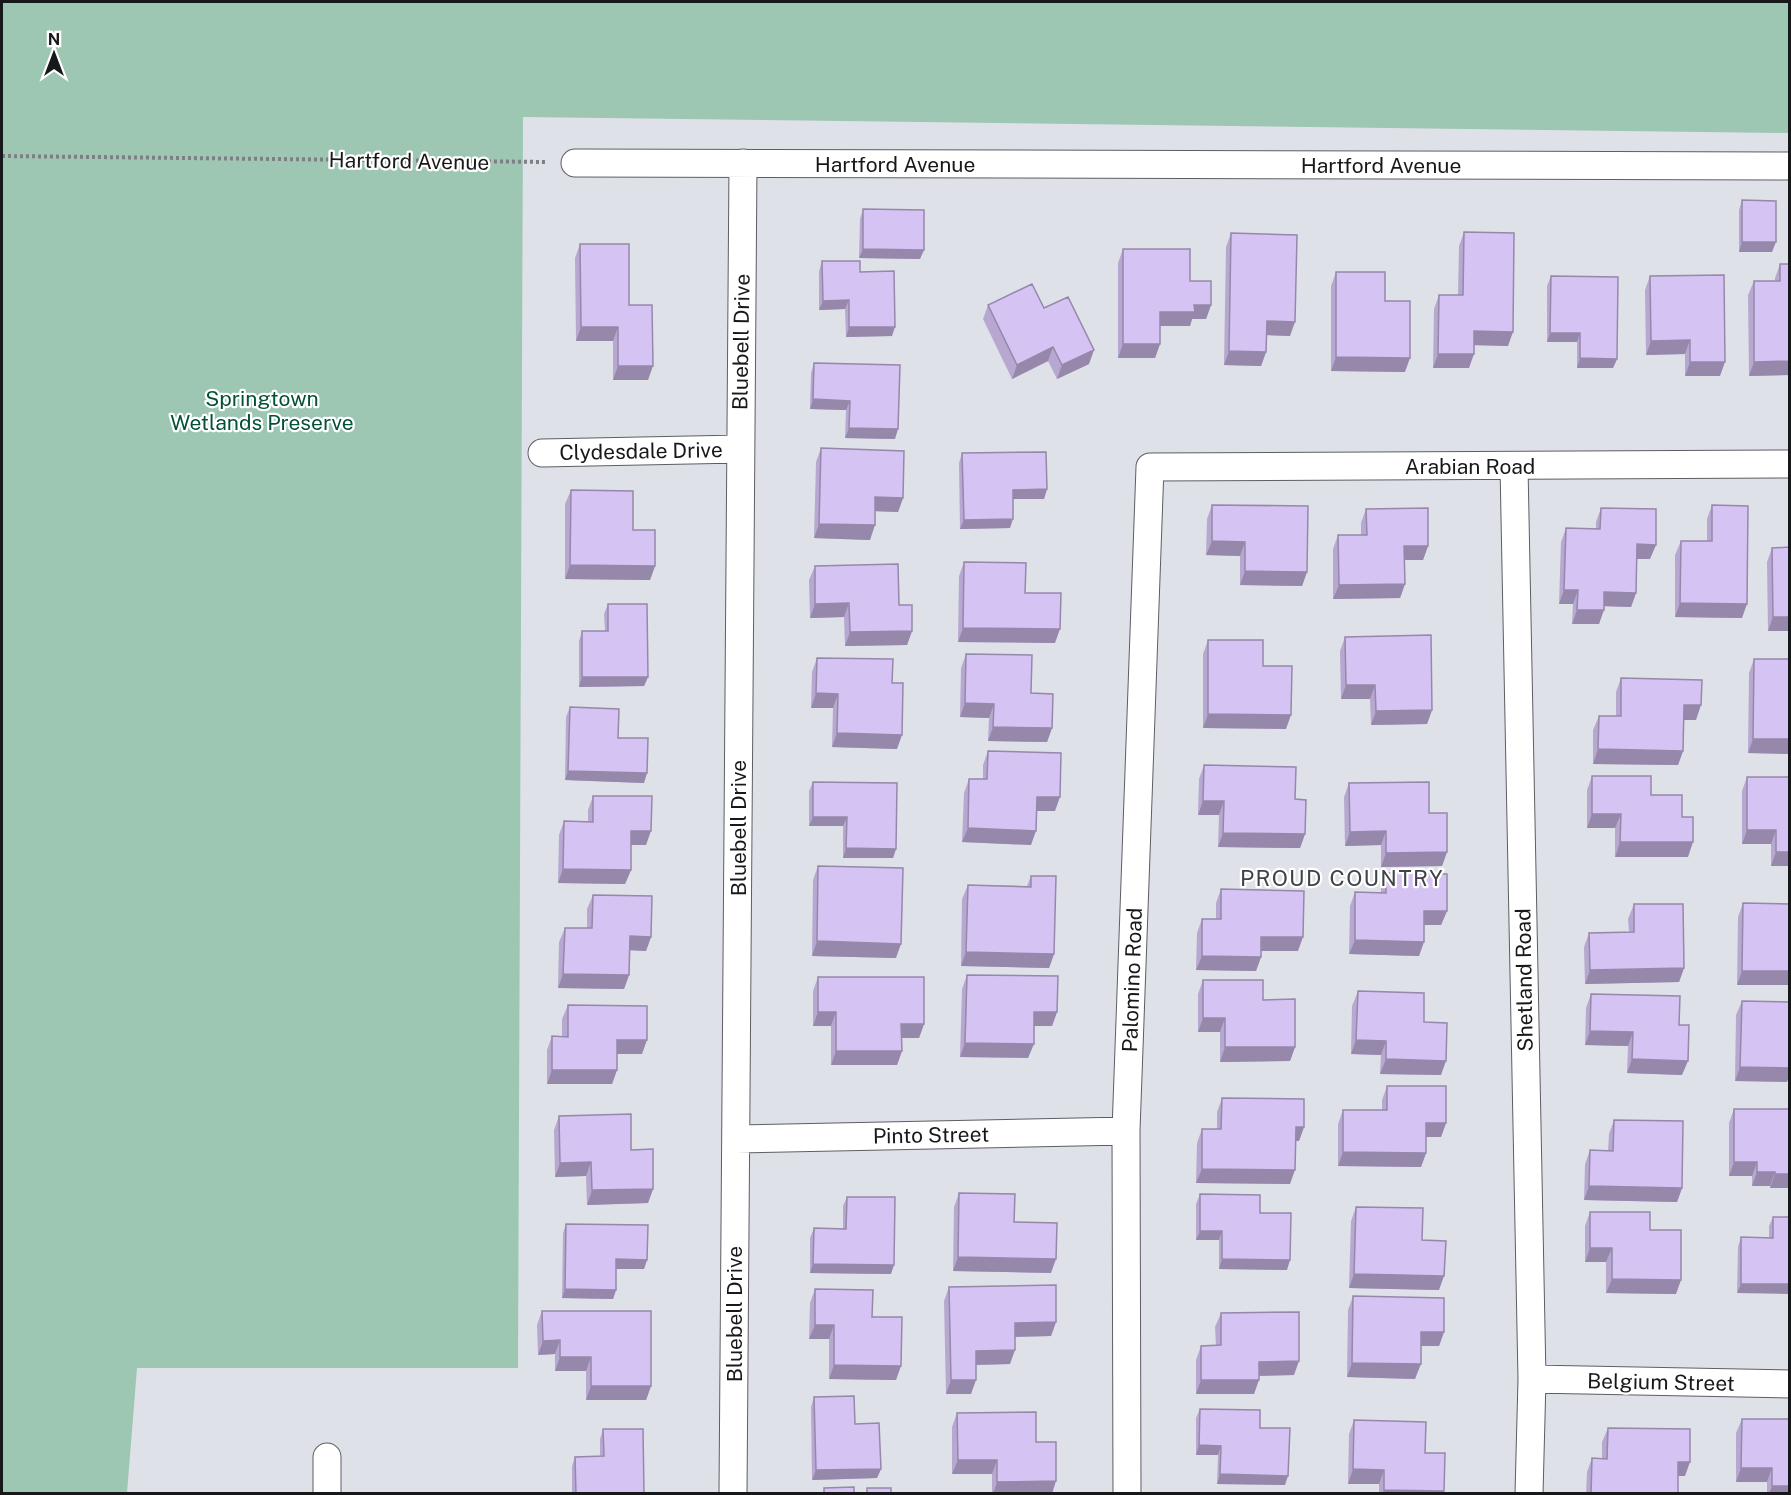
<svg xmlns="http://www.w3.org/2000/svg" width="1791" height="1495" font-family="'Public Sans',sans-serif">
  <rect width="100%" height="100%" fill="#dfe1e8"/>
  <path fill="#9dc6b3" d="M2 2H1789V133L523 117 518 1368H137L127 1493H2Z"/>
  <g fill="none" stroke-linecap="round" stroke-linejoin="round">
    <g stroke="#5d5e64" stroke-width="29">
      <path id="street" d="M575 163 1790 166
        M542 453 740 449
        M1514 466 1532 1379 1529 1494
        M736 1139 1126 1131
        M1532 1379 1790 1384
        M327 1457V1494
        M733 1494 743 163
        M1127 1494 1126 1131 1150 467 1790 464"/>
    </g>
    <path stroke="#7d7f84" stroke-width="4" stroke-dasharray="3 3" stroke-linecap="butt" d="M2 156 547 162"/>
    <use href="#street" stroke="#fff" stroke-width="27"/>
  </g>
  <path fill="#b7a8d1" d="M1742 200 1772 252H1739V210Z
    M863 209 920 259 859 258 860 219Z
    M1464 232 1508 346 1474 345 1469 368H1433L1434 309 1439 295H1458L1459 246Z
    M1231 233 1290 336 1267 335 1266 352 1261 366 1224 365 1226 247Z
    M580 244 629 305 648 380H613V341H576L575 258Z
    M1123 249 1190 281 1211 305 1206 319H1192L1190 326H1160V344L1155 358H1118V263Z
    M822 261 860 272 892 336 846 337 845 309 819 310V271Z
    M1780 264 1790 375 1749 376 1748 295 1754 281H1775V278Z
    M1336 272 1385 301 1405 372 1331 371V286Z
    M1551 276 1617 359 1613 368H1577V342H1547V286Z
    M1650 276 1720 376H1685V354L1646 355 1645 290Z
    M988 305 1044 308 1089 364 1057 379 1048 361 1012 379 983 319Z
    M814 363 895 439 845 438 846 410 810 409 811 373Z
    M821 448 903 498 898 512 875 511 870 540 814 538 816 462Z
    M962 453 1047 489 1044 499H1013L1010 528 960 529 959 463Z
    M571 490 633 530 655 566 650 580 565 579V504Z
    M1212 505 1307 572 1302 586 1240 585V556L1206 555 1207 519Z
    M1712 505 1742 618 1675 617V555L1681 541H1707V519Z
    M1601 508 1650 559H1637L1636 593 1631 607 1604 606 1599 624H1572L1573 604H1559L1561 542 1566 528 1596 529V522Z
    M1366 509 1428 546 1423 560H1404L1405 584 1400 598 1333 599V549L1338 535H1361V523Z
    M1772 548 1790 631H1768L1767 562Z
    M964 562 1025 593 1055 643 958 642 959 576Z
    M815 566 899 605 912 631 907 645 845 646 844 617 810 618 809 580Z
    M608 604 648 677 644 686 579 687V641L582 631H605L604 614Z
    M1345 637 1432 710 1427 724 1371 725 1370 699H1341L1340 651Z
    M1208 640 1263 666 1286 729 1203 728V654Z
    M966 654 1031 693 1052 728 1047 742 988 741 989 718 960 717 961 668Z
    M817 658 892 683 897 749 832 747 833 708H811L812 672Z
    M1754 659H1790V754L1748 753 1749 673Z
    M1621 678 1696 720H1683V751L1678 765 1593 764V730L1599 716H1616V692Z
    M570 707 618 738 644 783 565 780 566 717Z
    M988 751 1055 811H1036L1031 845 962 842 964 793 969 779H983V765Z
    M1204 765 1295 799 1305 834 1300 848 1218 847 1219 815H1198L1199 779Z
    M1592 776 1651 795 1682 817 1688 857H1615V828H1587V790Z
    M1747 777H1790V866H1771V844H1742V791Z
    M813 782 896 849 893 858H843V826H809V791Z
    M1349 783 1429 813 1447 852 1442 866 1381 867V845L1345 846 1344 797Z
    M593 796 646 845H631V870L625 884 558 883 559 835 564 821 588 822V810Z
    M818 866 896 958 812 956 813 880Z
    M1386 873 1447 911 1441 925H1424L1419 956 1349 954 1350 906 1355 892H1381V887Z
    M1031 876 1054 954 1049 968 961 966 962 899 968 885 1027 886Z
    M1221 889 1298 951H1261V957L1256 971 1196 970 1197 933 1202 919H1216V903Z
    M593 895 651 937 646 951 630 950 629 975 624 989 558 988 559 942 565 928H587V909Z
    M1743 903 1790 904 1737 985 1738 917Z
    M1634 904 1684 968 1679 982 1585 984 1584 947 1589 933 1629 932 1628 919Z
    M967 975 1057 1012 1052 1026H1034L1028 1058 960 1057 962 989Z
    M818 977 924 1024 919 1038H902V1051L897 1065H831V1026H813V991Z
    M1203 980 1263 1000 1295 1047 1290 1061 1220 1062V1032H1198V994Z
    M1358 991 1424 1022 1441 1075 1380 1074 1381 1055 1351 1054 1352 1006Z
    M1591 994 1679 1025 1682 1075 1627 1073 1628 1046 1585 1045 1586 1008Z
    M1742 1001 1787 1082 1735 1081 1736 1015Z
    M568 1005 642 1054H617V1070L612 1084H547V1050L552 1036H562V1019Z
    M1387 1086 1446 1123 1441 1137H1426V1153L1421 1167 1338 1166V1124L1343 1110H1382V1100Z
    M1222 1098 1304 1127 1299 1141H1296L1290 1184 1196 1183 1197 1143 1202 1129H1217V1112Z
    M1734 1109H1790V1188H1770V1186H1752V1176H1729V1123Z
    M559 1116 631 1150 653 1189 648 1203 587 1205 586 1176 555 1177 554 1130Z
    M1614 1120 1682 1188 1677 1202 1584 1200 1585 1164 1590 1150 1608 1151 1609 1134Z
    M959 1193 1014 1222 1051 1273 953 1271 954 1207Z
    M1200 1194 1260 1213 1287 1270 1219 1269V1240H1196V1204Z
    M847 1197 891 1274 810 1273V1238L814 1228 843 1229V1206Z
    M1356 1207 1422 1240 1439 1290 1349 1288 1351 1221Z
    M1590 1212 1650 1230 1676 1294 1606 1293V1262H1585V1226Z
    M1773 1217H1790L1737 1293 1738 1247 1741 1237 1769 1238V1226Z
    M566 1224 647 1260 644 1269H616V1290L613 1299 562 1298 563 1233Z
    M949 1287 1056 1322 1051 1336 1015 1337 1010 1364 976 1365 971 1394H946L944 1301Z
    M815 1289 872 1317 896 1380 829 1379V1339H809L810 1303Z
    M1353 1296 1444 1332 1439 1346H1421L1415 1379 1347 1377 1348 1310Z
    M542 1311 651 1386 646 1400H586V1371H555V1354L538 1355 537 1325Z
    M1221 1313 1294 1375 1259 1376 1254 1394H1196V1360L1201 1346H1216L1215 1327Z
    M814 1397 855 1424 881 1469 877 1478 812 1480 811 1407Z
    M1200 1409 1260 1428 1285 1485 1217 1484 1218 1455H1196V1418Z
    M957 1413 1036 1442 1052 1494H992V1474H952V1427Z
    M1742 1419 1790 1494H1767V1482H1736V1433Z
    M1354 1420 1425 1453 1444 1491 1443 1494H1379V1484H1348L1349 1434Z
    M1608 1428 1685 1476H1678V1494H1586L1587 1472 1592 1458H1602V1442Z
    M603 1429 644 1494H572V1466L575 1457 600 1456V1439Z"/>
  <path fill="#9588aa" d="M1742 242H1776L1772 252H1739Z
    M863 249 924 250 920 259 859 258Z
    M849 300 845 309 819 310 823 301Z
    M1194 305H1211L1206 319H1192L1190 326H1155L1160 312Z
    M1267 321 1295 322 1290 336 1262 335Z
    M581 327H618L613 341H576Z
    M849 327H895L892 336 846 337Z
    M1474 331 1513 332 1508 346 1469 345Z
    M1550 333H1580L1577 342H1547Z
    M1690 340 1685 354 1646 355 1651 341Z
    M1123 344H1160L1155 358H1118Z
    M1053 347 1048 361 1012 379 1017 365Z
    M1094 350 1089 364 1057 379 1062 365Z
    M1229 351 1266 352 1261 366 1224 365Z
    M1438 354H1474L1469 368H1433Z
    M1336 357 1410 358 1405 372 1331 371Z
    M1580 358 1617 359 1613 368H1577Z
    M1790 361V375L1749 376 1754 362Z
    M1690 362H1725L1720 376H1685Z
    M618 366H653L648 380H613Z
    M813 399 850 401 846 410 810 409Z
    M849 428 898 429 895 439 845 438Z
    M1047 489 1044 499H1009L1013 490Z
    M875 497 903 498 898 512 870 511Z
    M1013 519 1010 528 960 529 964 520Z
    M819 524 875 525 870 540 814 538Z
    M1212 541 1245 542 1240 556 1206 555Z
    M1637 544 1656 545 1650 559H1632Z
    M1404 546H1428L1423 560H1399Z
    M570 565 655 566 650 580 565 579Z
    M1245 571 1307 572 1302 586 1240 585Z
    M1405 584 1400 598 1333 599 1339 585Z
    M1564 590H1578L1573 604H1559Z
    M1604 592 1636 593 1631 607 1599 606Z
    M849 603 844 617 810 618 815 604Z
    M1680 603 1747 604 1742 618 1675 617Z
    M1577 610H1604L1599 624H1572Z
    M1773 617H1790V631H1768Z
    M963 628 1060 629 1055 643 958 642Z
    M912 631 907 645 845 646 850 632Z
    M582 677H648L644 686 579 687Z
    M1346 685H1375L1370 699H1341Z
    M816 693 838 694 833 708H811Z
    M965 703 994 704 989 718 960 717Z
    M1684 705H1701L1696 720H1679Z
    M1432 710 1427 724 1371 725 1376 711Z
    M1208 714 1291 715 1286 729 1203 728Z
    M993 727 1052 728 1047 742 988 741Z
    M837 733 902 735 897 749 832 747Z
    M1753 739H1790V754L1748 753Z
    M1598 749 1683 751 1678 765 1593 764Z
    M568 771 647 773 644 783 565 780Z
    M1037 797H1060L1055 811H1031Z
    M1203 801H1224L1219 815H1198Z
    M1592 814H1621L1615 828H1587Z
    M813 817H847L843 826H809Z
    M968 828 1036 831 1031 845 962 842Z
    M1747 830H1776L1771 844H1742Z
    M631 831H651L646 845H626Z
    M1386 831 1381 845 1345 846 1350 832Z
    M1223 833 1305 834 1300 848 1218 847Z
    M1620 842H1693L1688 857H1615Z
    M846 848 896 849 893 858H843Z
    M1447 852 1442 866 1381 867 1386 853Z
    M1776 852H1790V866H1771Z
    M563 869 631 870 625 884 558 883Z
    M1424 911H1447L1441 925H1419Z
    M630 936 651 937 646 951 625 950Z
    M1261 937H1303L1298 951H1256Z
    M1355 940 1424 942 1419 956 1349 954Z
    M817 941 901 944 896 958 812 956Z
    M966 952 1054 954 1049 968 961 966Z
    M1202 956 1261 957 1256 971 1196 970Z
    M1684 968 1679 982 1585 984 1590 970Z
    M1742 971H1790V985H1737Z
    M563 974 629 975 624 989 558 988Z
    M818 1012H836L831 1026H813Z
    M1034 1012H1057L1052 1026H1029Z
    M1203 1018H1225L1220 1032H1198Z
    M901 1024H924L919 1038H896Z
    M1590 1031 1633 1032 1628 1046 1585 1045Z
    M617 1040H647L642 1054H612Z
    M1356 1040 1386 1041 1381 1055 1351 1054Z
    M965 1043 1034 1044 1028 1058 960 1057Z
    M1225 1047H1295L1290 1061 1220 1062Z
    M836 1051H902L897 1065H831Z
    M1386 1059 1446 1061 1441 1075 1380 1074Z
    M1632 1059 1688 1061 1682 1075 1627 1073Z
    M1740 1067 1790 1068V1075L1787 1082 1735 1081Z
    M552 1070H617L612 1084H547Z
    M1426 1123H1446L1441 1137H1421Z
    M1296 1127H1304L1299 1141H1291Z
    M1343 1152 1426 1153 1421 1167 1338 1166Z
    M591 1162 586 1176 555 1177 560 1163Z
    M1734 1162H1757L1752 1176H1729Z
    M1202 1169 1295 1170 1290 1184 1196 1183Z
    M1757 1172H1775L1770 1186H1752Z
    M1775 1174H1790V1188H1770Z
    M1589 1186 1682 1188 1677 1202 1584 1200Z
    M653 1189 648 1203 587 1205 592 1190Z
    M1200 1231H1222L1219 1240H1196Z
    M1590 1248H1612L1606 1262H1585Z
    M958 1257 1056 1259 1051 1273 953 1271Z
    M616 1259 647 1260 644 1269H613Z
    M1222 1259 1290 1260 1287 1270 1219 1269Z
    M813 1264 894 1265 891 1274 810 1273Z
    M1354 1274 1444 1276 1439 1290 1349 1288Z
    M1612 1279 1681 1280 1676 1294 1606 1293Z
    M1741 1284H1790V1294L1737 1293Z
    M565 1289 616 1290 613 1299 562 1298Z
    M1056 1322 1051 1336 1009 1337 1015 1323Z
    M815 1325H834L829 1339H809Z
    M1421 1332H1444L1439 1346H1416Z
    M560 1340 555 1354 538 1355 543 1341Z
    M1015 1350 1010 1364 971 1365 976 1351Z
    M560 1357H591L586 1371H555Z
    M1299 1361 1294 1375 1254 1376 1259 1362Z
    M1352 1363 1421 1364 1415 1379 1347 1377Z
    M834 1365 901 1366 896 1380 829 1379Z
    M951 1380H976L971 1394H946Z
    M1201 1380H1259L1254 1394H1196Z
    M591 1386H651L646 1400H586Z
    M1199 1445 1221 1446 1218 1455H1196Z
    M958 1460H997L992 1474H952Z
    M1678 1462H1690L1685 1476H1673Z
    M1741 1468H1772L1767 1482H1736Z
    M881 1469 877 1478 812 1480 816 1470Z
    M1353 1469 1384 1470 1379 1484H1348Z
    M1220 1474 1288 1476 1285 1485 1217 1484Z
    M1056 1481 1052 1494H993L997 1482Z
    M1772 1486H1790V1494H1769Z
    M1384 1490 1444 1491 1443 1494H1382Z"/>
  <path fill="#d5c3f3" stroke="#9588aa" stroke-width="1.5" d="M1742 200 1776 201V242H1742Z
    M863 209 924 210V250L863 249Z
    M1464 232 1514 233 1513 332 1474 331V354H1438L1439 295H1463Z
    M1231 233 1297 235 1295 322 1267 321 1266 352 1229 351Z
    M580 244H629V305H652L653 366H618V327H581Z
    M1123 249H1190V281H1211V305H1194L1195 312H1160V344H1123Z
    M822 261H860V272L894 271 895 327H849V300L823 301Z
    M1780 264H1790V361L1754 362V281H1780Z
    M1336 272H1385V301H1410V358L1336 357Z
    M1724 275 1725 362H1690V340L1651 341 1650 276Z
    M1551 276 1618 277 1617 359 1580 358V333H1550Z
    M1032 284 1044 308 1068 297 1094 350 1062 365 1053 347 1017 365 988 305Z
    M814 363 900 365 898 429 849 428 850 401 813 399Z
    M821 448 904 451 903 498 875 497V525L819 524Z
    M1046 452 1047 489 1013 490V519L964 520 962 453Z
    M571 490 633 491V530H655V566L570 565Z
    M1212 505 1308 506 1307 572 1245 571V542L1212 541Z
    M1712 505 1748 506 1747 604 1680 603 1681 541H1712Z
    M1428 508V546H1404L1405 584 1339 585 1338 535H1367L1366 509Z
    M1601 508 1656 509V545L1637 544 1636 593 1604 592V610H1577L1578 590H1564L1566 528 1600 529Z
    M1790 547V617H1773L1772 548Z
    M964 562 1026 563 1025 593H1061L1060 629 963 628Z
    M898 564 899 605H912V631L850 632 849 603 815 604V566Z
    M608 604H647L648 677H582V631H608Z
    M1431 635 1432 710 1376 711 1375 685H1346L1345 637Z
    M1208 640H1263V666H1292L1291 715 1208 714Z
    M966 654 1032 655 1031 693 1053 694 1052 728 993 727 994 704 965 703Z
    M817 658 893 659 892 683H903L902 735 837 733 838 694 816 693Z
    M1754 659H1790V739H1753Z
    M1621 678 1702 680 1701 705H1684L1683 751 1598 749 1599 716H1621Z
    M570 707 619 709 618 738H648L647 773 568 771Z
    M988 751 1061 753 1060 797H1037L1036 831 968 828 969 779H987Z
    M1204 765 1296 767 1295 799 1306 800 1305 834 1223 833 1224 801H1203Z
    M1592 776H1651V795H1682V817H1693V842H1620L1621 814H1592Z
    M1747 777H1790V852H1776V830H1747Z
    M813 782 897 783 896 849 846 848 847 817H813Z
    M1429 782V813H1447V852L1386 853V831L1350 832 1349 783Z
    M593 796H652L651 831H631V870L563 869 564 821 593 822Z
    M818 866 903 868 901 944 817 941Z
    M1386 873 1447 874V911H1424V942L1355 940V892L1386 893Z
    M1031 876H1056L1054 954 966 952 968 885 1031 887Z
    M1221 889 1304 891 1303 937H1261V957L1202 956V919H1221Z
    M593 895 652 896 651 937 630 936 629 975 563 974 565 928H592Z
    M1743 903 1790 904V971H1742Z
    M1634 904H1683L1684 968 1590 970 1589 933 1634 932Z
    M967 975 1058 976 1057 1012H1034V1044L965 1043Z
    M818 977H924V1024H901L902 1051H836V1012H818Z
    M1203 980H1263V1000L1295 999V1047H1225V1018H1203Z
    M1358 991 1424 993V1022L1447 1023 1446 1061 1386 1059V1041L1356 1040Z
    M1591 994 1680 996 1679 1025H1689L1688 1061 1632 1059 1633 1032 1590 1031Z
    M1742 1001 1790 1002V1068L1740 1067Z
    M568 1005 647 1006V1040H617V1070H552V1036L568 1037Z
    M1387 1086H1446V1123H1426V1153L1343 1152V1110H1387Z
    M1222 1098 1304 1099V1127H1296L1295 1170 1202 1169V1129H1221Z
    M1734 1109H1790V1174H1775V1172H1757V1162H1734Z
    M631 1114V1150L653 1149V1189L592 1190 591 1162 560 1163 559 1116Z
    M1614 1120 1683 1121 1682 1188 1589 1186 1590 1150 1613 1151Z
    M959 1193 1015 1194 1014 1222 1057 1223 1056 1259 958 1257Z
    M1200 1194 1260 1195V1213H1291L1290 1260 1222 1259V1231H1200Z
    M847 1197H895L894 1265 813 1264 814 1228 846 1229Z
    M1356 1207 1423 1208 1422 1240 1446 1241 1444 1276 1354 1274Z
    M1590 1212H1650V1230H1681V1280L1612 1279V1248H1590Z
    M1773 1217H1790V1284H1741V1237L1773 1238Z
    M566 1224 648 1225 647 1260 616 1259V1290L565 1289Z
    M1056 1285V1322L1015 1323V1350L976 1351V1380H951L949 1287Z
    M815 1289 873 1290 872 1317H902L901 1366 834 1365V1325H815Z
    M1353 1296 1444 1298V1332H1421V1364L1352 1363Z
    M542 1311H651V1386H591V1357H560V1340L543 1341Z
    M1299 1312V1361L1259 1362V1380H1201V1346L1221 1345V1313Z
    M854 1396 855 1424 879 1423 881 1469 816 1470 814 1397Z
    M1200 1409 1260 1410V1428H1290L1288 1476 1220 1474 1221 1446 1199 1445Z
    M1036 1412V1442H1056V1481L997 1482V1460H958L957 1413Z
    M1742 1419H1790V1486H1772V1468H1741Z
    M1354 1420 1426 1422 1425 1453H1445L1444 1491 1384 1490V1470L1353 1469Z
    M1608 1428 1690 1429V1462H1678V1494H1591L1592 1458 1607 1459Z
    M603 1429H643L644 1494H576L575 1457 604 1456Z
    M854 1487V1494H824V1488Z
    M867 1488H891V1494H867Z"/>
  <g text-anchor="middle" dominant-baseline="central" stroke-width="4.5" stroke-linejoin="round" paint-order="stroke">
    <g font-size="21" fill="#17181a" stroke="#fff">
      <text transform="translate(409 161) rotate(1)">Hartford Avenue</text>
      <text x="895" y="164">Hartford Avenue</text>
      <text x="1381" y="165">Hartford Avenue</text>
      <text transform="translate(741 342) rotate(-89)">Bluebell Drive</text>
      <text transform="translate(641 451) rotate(-1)">Clydesdale Drive</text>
      <text x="1470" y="466">Arabian Road</text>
      <text transform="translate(738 828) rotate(-90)">Bluebell Drive</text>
      <text transform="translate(1132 980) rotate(-88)">Palomino Road</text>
      <text transform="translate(1524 980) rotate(-91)">Shetland Road</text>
      <text transform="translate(931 1135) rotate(-1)">Pinto Street</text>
      <text transform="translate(734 1314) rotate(-90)">Bluebell Drive</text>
      <text transform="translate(1661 1382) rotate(1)">Belgium Street</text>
    </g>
    <g font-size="21" fill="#045038" stroke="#fff">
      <text x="262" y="398">Springtown<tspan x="262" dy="24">Wetlands Preserve</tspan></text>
    </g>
    <g font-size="22" letter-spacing="1.5" fill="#414248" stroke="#fff">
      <text x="1342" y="878">PROUD COUNTRY</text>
    </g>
  </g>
  <rect width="1791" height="1495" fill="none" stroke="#17181a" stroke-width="6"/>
  <g transform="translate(54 54)" stroke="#ffffff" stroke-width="4.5" paint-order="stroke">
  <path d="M0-4.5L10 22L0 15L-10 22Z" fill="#17181a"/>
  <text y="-9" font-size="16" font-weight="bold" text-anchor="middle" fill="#17181a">N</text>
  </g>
</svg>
